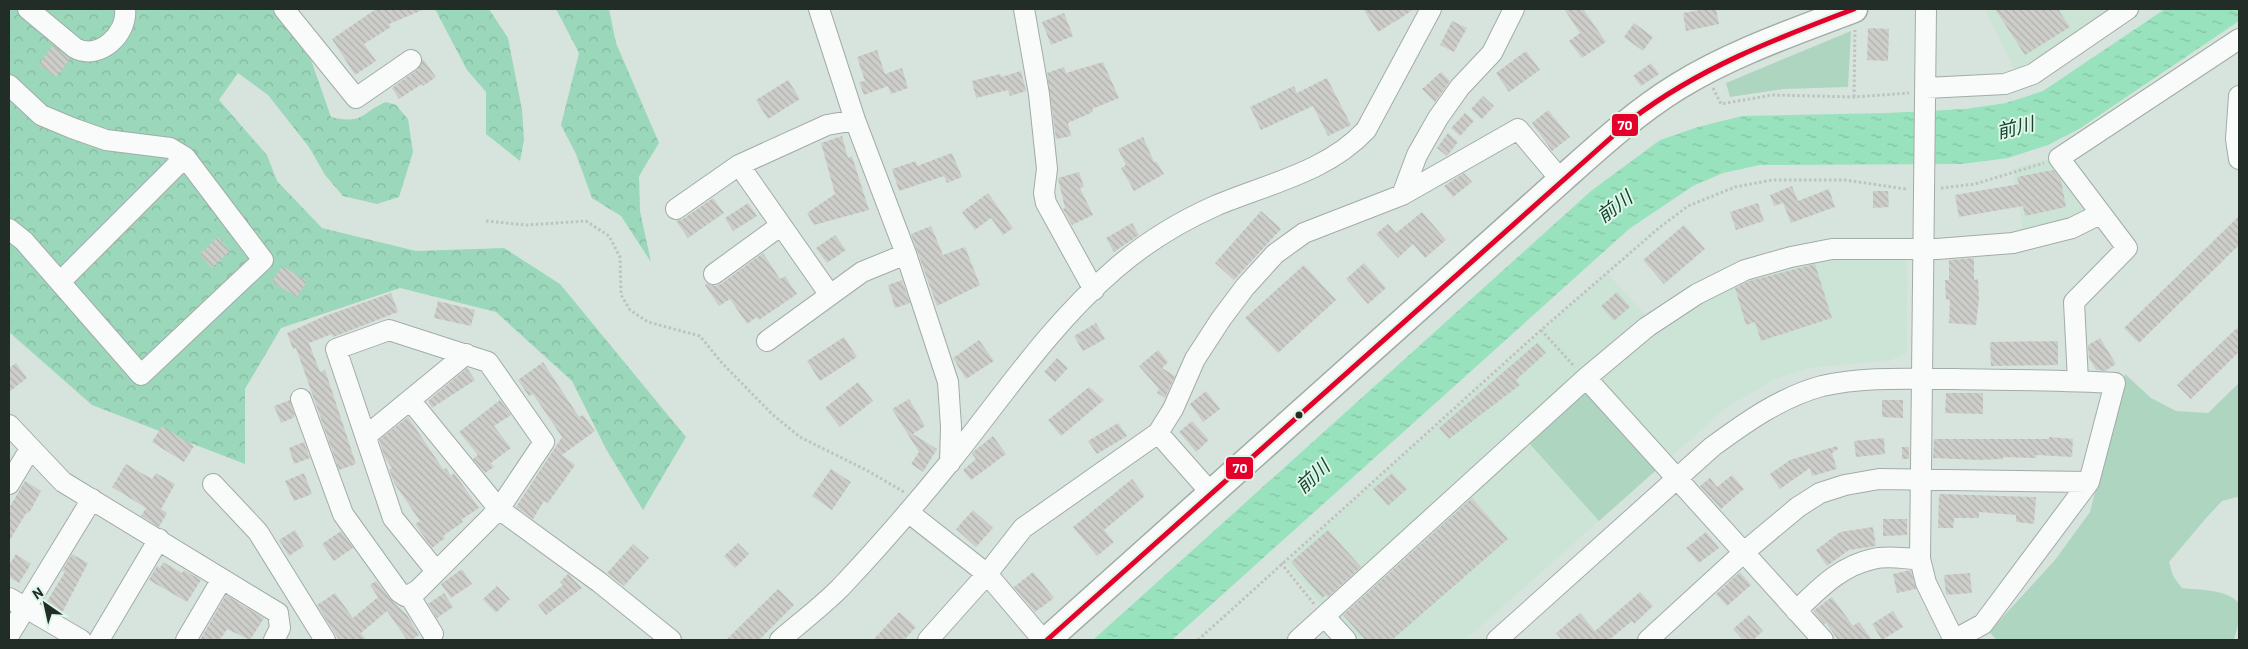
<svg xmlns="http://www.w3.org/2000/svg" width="2248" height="649" font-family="Barlow,'Noto Sans JP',sans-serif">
  <defs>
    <pattern id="forest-crowns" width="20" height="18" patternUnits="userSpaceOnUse" patternTransform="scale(1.25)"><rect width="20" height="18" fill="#9bd7ba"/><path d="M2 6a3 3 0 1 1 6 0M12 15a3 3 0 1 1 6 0" fill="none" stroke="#85b9a0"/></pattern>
    <pattern id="water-ripples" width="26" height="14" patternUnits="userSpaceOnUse" patternTransform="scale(1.25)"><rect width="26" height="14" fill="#99e2be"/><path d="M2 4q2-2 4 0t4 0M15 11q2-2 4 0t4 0" fill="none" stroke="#84c2a3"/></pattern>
    <pattern id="building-back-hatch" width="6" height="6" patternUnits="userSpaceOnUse" patternTransform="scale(1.25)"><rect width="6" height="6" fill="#cdceca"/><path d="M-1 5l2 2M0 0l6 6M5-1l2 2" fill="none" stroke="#b0b1ae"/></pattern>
  </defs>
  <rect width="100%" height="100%" fill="#d7e4dd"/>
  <path fill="#cce4d6" d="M1985 9H2116L2016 73Z
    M2064 148 2099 202 2068 223 2024 234 2012 169 2049 159Z
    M1907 252V351L1903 355 1891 360 1809 368 1775 379 1724 409 1662 465 1519 432 1599 521 1465 640H1353L1285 563 1607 273 1652 322 1807 254Z"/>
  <path fill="#aed5c0" d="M1851 31 1848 87 1784 89 1730 97 1726 83Z
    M2125 374 2151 398 2176 411 2208 413 2239 383V499L2237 497 2222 501 2207 517 2169 562 2173 576 2182 588C2200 590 2226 589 2239 603V621L2234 640H1997L1989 632 2055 560 2090 512Z
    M1580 376 1662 465 1599 521 1519 432Z"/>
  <path fill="url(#forest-crowns)" d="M9 9H272L311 60 331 117C364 125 360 113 386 102L396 105 408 119 413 152 399 197 377 204 343 196 325 175 309 147 268 95 238 73 219 100 267 155 277 181 322 228 416 251 504 248 560 284 686 437 643 510 606 449 572 381 496 312 400 288 281 328 245 389V464L92 405 9 332Z
    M435 9H489L508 38 522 110 524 140 520 161 486 134V92L467 70Z
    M556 9H609L616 43 659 143 639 176 640 211 651 262 621 216 592 198 576 154 561 125 579 53Z"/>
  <path fill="url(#water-ripples)" d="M2165 9H2239V21L2079 129 2048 145 2008 158 1962 164 1760 165 1723 173 1693 186 1629 229 1172 640H1093L1591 191 1660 140 1698 127 1742 116 1888 113 1965 109 2006 103 2043 91Z"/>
  <path fill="url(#building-back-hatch)" d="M376 9H425L389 24 391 27 364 44 376 61 355 75 332 39Z
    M1363 9H1414L1395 22 1391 20 1394 22 1378 32Z
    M1564 9H1583L1606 42 1582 58 1569 41 1580 33Z
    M1706 9H1716L1719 24 1686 31 1683 13Z
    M1995 9H2058L2070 27 2025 55Z
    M1064 13 1073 36 1051 45 1042 22Z
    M1452 21 1467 28 1454 52 1440 45Z
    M1634 23 1653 37 1643 51 1624 37Z
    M1868 28 1889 29 1888 61 1867 60Z
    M53 45 70 59 56 77 39 64Z
    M877 50 885 74 902 68 908 88 891 94 888 86 864 95 859 82 865 81 857 57Z
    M1526 51 1540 70 1509 92 1496 73Z
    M423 59 436 77 423 86 422 84 399 99 392 88 418 69Z
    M1103 62 1119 98 1092 109 1093 112 1068 123 1071 136 1056 139 1047 73 1064 67 1066 73Z
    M1651 63 1659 74 1641 86 1633 76Z
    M1021 71 1026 91 1010 96 1008 90 976 98 972 81 1000 74 1001 77Z
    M1441 72 1450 81 1435 102 1422 89Z
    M1327 78 1351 125 1328 136 1313 106 1261 130 1250 107 1294 86 1297 93Z
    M788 80 800 99 768 119 756 100Z
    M1483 96 1494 106 1482 119 1471 109Z
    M1548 110 1570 137 1552 151 1532 123Z
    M1465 113 1474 121 1460 136 1451 128Z
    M1448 133 1458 142 1447 156 1437 148Z
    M842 136 848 158 852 156 869 210 814 225 807 213 835 194 821 143Z
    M1143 137 1154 162 1156 161 1164 174 1134 191 1121 168 1126 165 1118 149Z
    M952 153 962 177 947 183 944 176 899 191 892 169 916 161 917 166Z
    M2053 170 2061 180 2066 207 2025 216 2023 206 1959 217 1955 195 2019 184 2017 177Z
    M1079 172 1084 187 1080 188 1093 215 1072 225 1063 209 1065 208 1058 178Z
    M1464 173 1472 182 1453 197 1444 186Z
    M1792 186 1798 201 1829 189 1835 207 1791 223 1783 203 1774 206 1770 195Z
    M1873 191H1888L1889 207 1873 208Z
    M988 193 1013 228 1003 235 991 218 975 230 962 212Z
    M713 198 724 213 688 238 676 221 683 219Z
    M748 203 757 216 733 231 725 218Z
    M1758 203 1764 221 1736 230 1730 212Z
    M1261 211 1281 229 1234 280 1215 263Z
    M1422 212 1446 240 1425 258 1413 244 1398 258 1376 234 1388 224 1396 233Z
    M2239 216V245L2139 343 2124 328Z
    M1132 223 1139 235 1114 252 1106 238Z
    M1684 225 1705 249 1664 284 1643 260Z
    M931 226 943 255 965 247 980 285 937 306 911 234Z
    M835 235 846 250 827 263 816 248Z
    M218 237 230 251 212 268 200 254Z
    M763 253 780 279 785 276 797 294 759 320 757 317 747 324 730 299 719 306 705 285 707 283 715 286 721 284Z
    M1974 258V280L1978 279 1979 299 1976 325 1949 323 1950 299 1946 300 1945 280H1949V260Z
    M1364 263 1386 288 1368 304 1346 279Z
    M1815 264 1832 318 1761 341 1755 322 1746 325 1735 288 1749 281Z
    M1304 265 1336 300 1278 353 1245 318Z
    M282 266 307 281 297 297 272 282Z
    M902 280 910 303 895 308 888 285Z
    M1617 292 1630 307 1614 321 1601 306Z
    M391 293 398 312 333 337 332 334 309 343 320 372 325 370 356 464 339 470 296 348 293 349 287 333 325 316Z
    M438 301 475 310 471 326 434 318Z
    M1096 323 1105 339 1083 351 1074 336Z
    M2239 326V352L2191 399 2177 385Z
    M844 337 857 357 820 381 807 361Z
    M2100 338 2116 364 2105 371 2096 370 2089 358 2088 345Z
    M979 340 994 361 966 379 953 358Z
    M2058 341V365L1991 366 1990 342Z
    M1537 343 1546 353 1516 380 1520 385 1449 439 1439 428Z
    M1158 350 1168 362 1162 368 1175 376 1165 398 1157 393 1159 389 1139 366Z
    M1057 358 1068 368 1055 382 1044 372Z
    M543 362 579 417 583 415 595 431 562 455 575 465 548 503 544 501 533 519 516 507 562 437 533 394 529 396 518 380Z
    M16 363 27 378 9 392V368Z
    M467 368 475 380 432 408 428 401Z
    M858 382 873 401 840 427 825 408Z
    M1089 387 1104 400 1061 436 1048 420Z
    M1206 391 1220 409 1203 422 1190 404Z
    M1946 393H1983V414L1945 413Z
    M909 399 925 426 913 434 937 449 923 472 911 464 919 452 892 409Z
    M290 400 295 417 281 423 274 406Z
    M500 400 511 415 494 426 511 448 491 463 494 467 485 473 473 459 478 455 459 432Z
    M1882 400H1903V418L1882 417Z
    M408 417 443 469 446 468 451 476 454 473 479 508 461 520 463 522 443 536 445 538 432 548 415 524 420 521 394 483 389 469 392 468 385 458 379 440Z
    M1192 421 1209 440 1196 452 1179 432Z
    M1118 423 1127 436 1097 454 1088 441Z
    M162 426 194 446 184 462 152 442Z
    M993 436 1006 454 971 480 963 470 976 459 972 454 973 452Z
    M2049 437 2073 439 2072 457 2036 455V458L2003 457V459L1978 460 1933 458 1934 439H2049Z
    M1884 438 1885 454 1856 457 1854 441Z
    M304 442 310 458 294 464 289 448Z
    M1837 446 1838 449 1832 453 1837 469 1812 476 1810 468 1780 489 1770 474 1790 460Z
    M1902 447H1909V459H1902Z
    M126 464 152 479 156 473 175 484 161 509 167 513 159 527 141 516 146 508 112 487Z
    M831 469 851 482 832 510 812 496Z
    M304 473 312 494 294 501 285 481Z
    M1392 473 1407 489 1388 506 1373 489Z
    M1732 475 1744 489 1721 509 1700 486 1710 478 1717 487Z
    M1132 479 1145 496 1104 530 1114 542 1097 556 1073 527Z
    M25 481 41 491 29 513 27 512 9 541V508Z
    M1939 494 2036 497 2034 524 2016 522V515L1979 512V518H1954L1953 528H1938Z
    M1472 498 1508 539 1392 640H1365L1343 615Z
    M973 510 993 528 976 547 956 529Z
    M1883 519H1907V535L1883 536Z
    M1873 527 1876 546 1849 550 1827 566 1816 550 1840 532Z
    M295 530 304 546 289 556 279 540Z
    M1328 530 1361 567 1328 597 1326 595 1322 598 1291 562Z
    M341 531 353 548 334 561 322 544Z
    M1706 532 1719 548 1699 563 1686 548Z
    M738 543 749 554 735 568 724 556Z
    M633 544 649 558 624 586 607 573Z
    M16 554 31 564 19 583 9 577V565Z
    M72 554 88 563 62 613 46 603 65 572 62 571Z
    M163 562 182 573 184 570 201 580 187 602 149 580 157 566 160 568Z
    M462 569 472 584 451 598 441 584Z
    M1911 570 1916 589 1897 593 1893 574Z
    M1033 572 1054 598 1035 612 1014 587Z
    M1740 572 1751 585 1727 606 1716 594Z
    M1970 573 1972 593 1946 595 1944 575Z
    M568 574 582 588 546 615 538 605 563 585 560 582Z
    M376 581 390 599 407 615 419 635 411 640H407L387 611 361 633 366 640H339L317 605 335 593 353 618 378 597 370 585Z
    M497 586 510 599 496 613 483 599Z
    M778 589 794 605 759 640H726Z
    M1640 592 1653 606 1634 624 1632 621 1609 640H1562L1556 633 1580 613 1595 631Z
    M444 593 453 607 437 618 428 604Z
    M226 595 264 618 250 640 227 629 220 640H200Z
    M1832 597 1853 626 1859 622 1872 640H1838L1826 623 1824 624 1813 611Z
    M1893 611 1903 627 1882 640 1872 624Z
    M899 612 916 627 904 640H873Z
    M1749 615 1763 631 1753 640H1743L1733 629Z"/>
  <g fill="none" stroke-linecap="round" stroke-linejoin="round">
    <g stroke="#a2aca7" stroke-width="22">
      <path id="minor" d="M28 9 75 48C99 61 128 34 125 9
        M284 9 356 98 411 60
        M819 9 855 120 906 254 948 382 951 427 950 463
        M1024 9 1039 94 1047 169 1044 193 1046 203 1094 290
        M1926 9 1920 559 1926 583 1954 640
        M9 85 41 115 72 128 106 140 170 148 185 157 263 260 141 375 24 241 9 229
        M1926 88 2005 84 2033 74 2128 9
        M2239 96 2236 139 2239 159
        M739 165 830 295
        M1402 195 1417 155 1438 118 1460 87 1492 53 1514 9
        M676 209 739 165 827 125 855 120
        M714 274 780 226
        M61 281 185 157
        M767 341 862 272 906 254
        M1586 378 1823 640
        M2078 381 2074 302 2127 248 2059 158 2239 39
        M301 399 343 514 399 592 405 596 409 595
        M410 400 499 509 599 582 671 640
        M9 425 63 482 278 613 280 628 274 640
        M1158 433 1211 493
        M366 436 466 354
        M9 484 30 449
        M213 484 258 532 325 640
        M908 512 987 574 1043 640
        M9 598 81 640
        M1796 611C1819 589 1840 566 1873 559 1887 555 1906 559 1920 559
        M1324 616 1346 640
        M433 634 409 595 418 590 499 509 544 442 488 362 389 330 336 349 393 518 436 571
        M9 635 92 499
        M99 640 159 539
        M186 640 222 579
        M780 640C800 623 822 606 840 588 878 548 915 505 950 462 1003 396 1050 325 1115 269 1145 243 1179 222 1215 206 1267 184 1327 172 1366 130L1431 9
        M928 640 987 574 1023 528 1158 433 1173 409 1195 359 1221 319 1245 287 1275 254 1304 233 1402 195 1518 129 1561 180
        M1298 640 1586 378 1647 327 1697 294 1745 270 1791 257 1832 249H1937L2013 243 2072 228 2100 214
        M1497 640 1712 447C1746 422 1781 397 1822 386 1865 376 1911 379 1955 379 2008 380 2062 380 2115 383L2089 482 1983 624 1954 640
        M1648 640 1743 553 1798 507 1820 493 1845 485 1879 479 2089 482"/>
    </g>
    <g stroke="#a2aca7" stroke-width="29">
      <path id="major" d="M1047 640 1561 180C1598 147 1635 113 1677 87 1732 53 1794 32 1854 9"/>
    </g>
    <path stroke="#bec3c0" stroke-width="3" stroke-dasharray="2.5 2.5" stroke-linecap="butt" d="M1713 88 1721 104 1772 95 1854 97 1909 93
      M1854 97 1855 30
      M1941 188 1975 184 2044 163
      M486 221 527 225 586 221 609 236 620 257 621 295 630 310 648 322 700 336 721 362 772 414 800 437 868 471 904 492
      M1541 330 1575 367
      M1281 563 1314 604
      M1198 640 1541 330 1660 227 1688 206 1735 187 1772 180H1845L1906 189"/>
    <use href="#minor" stroke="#f9fbfa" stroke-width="20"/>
    <use href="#major" stroke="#f9fbfa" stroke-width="26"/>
    <g stroke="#def7e9" stroke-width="9">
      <path id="bus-1" d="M1047 640 1632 119C1699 68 1775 39 1854 9"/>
    </g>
    <use href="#bus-1" stroke="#e4002b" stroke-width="5"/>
  </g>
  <circle fill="#232d27" stroke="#def7e9" stroke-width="2" cx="1299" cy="415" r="4.5"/>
  <g text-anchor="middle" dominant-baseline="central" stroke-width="4" stroke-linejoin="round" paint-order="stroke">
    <g font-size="19" font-style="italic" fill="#17422e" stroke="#def7e9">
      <text transform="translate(2015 127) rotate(-14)">前川</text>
      <text transform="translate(1614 206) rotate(-37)">前川</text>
      <text transform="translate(1312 476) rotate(-43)">前川</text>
    </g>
  </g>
  <g stroke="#def7e9" stroke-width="2">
    <rect x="1611" y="113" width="28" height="24" rx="5" fill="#e4002b"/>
    <rect x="1225" y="456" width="29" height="24" rx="5" fill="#e4002b"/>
  </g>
  <g font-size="14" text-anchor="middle" font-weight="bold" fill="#fff">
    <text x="1625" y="130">70</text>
    <text x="1240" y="473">70</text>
  </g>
  <rect width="2248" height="649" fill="none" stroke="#232d27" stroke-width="20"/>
  <g transform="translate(45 604) rotate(326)" stroke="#def7e9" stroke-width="4" paint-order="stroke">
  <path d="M0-4L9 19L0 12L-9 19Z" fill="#232d27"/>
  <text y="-8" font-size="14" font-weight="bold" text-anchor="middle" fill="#232d27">N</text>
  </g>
</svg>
